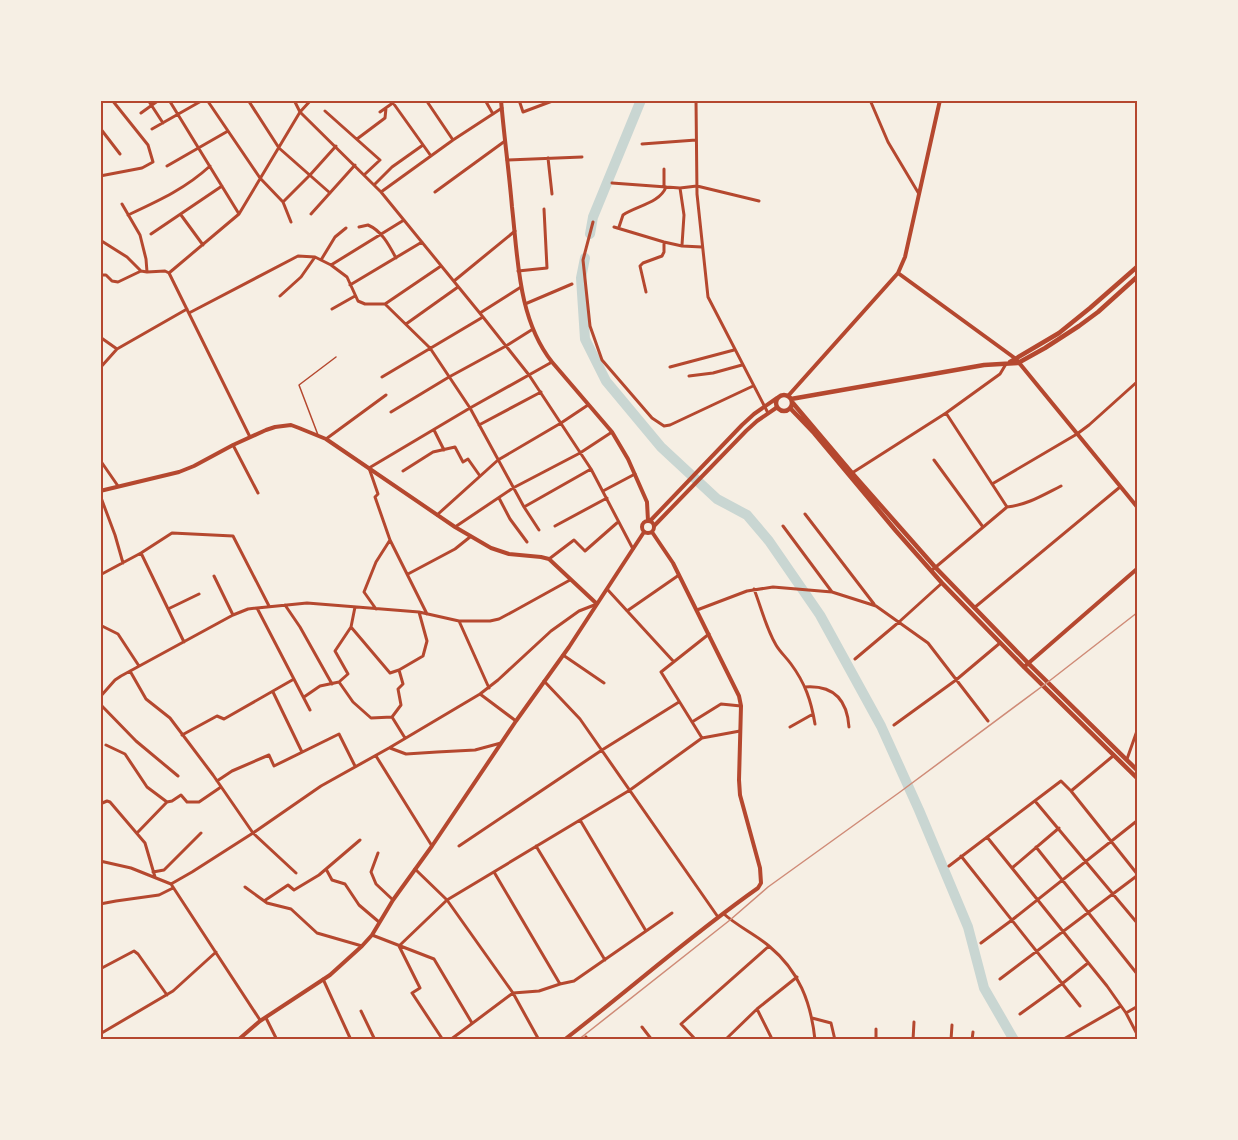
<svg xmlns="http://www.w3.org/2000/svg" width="1238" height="1140" font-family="'IBM Plex Serif',serif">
  <rect width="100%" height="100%" fill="#f6efe4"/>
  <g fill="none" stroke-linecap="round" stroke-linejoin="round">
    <path stroke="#c9d6d2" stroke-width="10" d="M590 234 593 217 641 100
      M585 258 581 278 585 339 606 381 661 447 717 499 747 515 769 541 820 615 881 726 919 810 968 927 984 988 1014 1040"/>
    <path stroke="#b5482f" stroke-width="1.5" d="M318 435 299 385 336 357"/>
    <path stroke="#b5482f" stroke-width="3" d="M148 100 163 123
      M169 100 239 214
      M207 100 260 178 283 202 291 222
      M248 100 279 148 330 193
      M294 100 300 112 381 192 483 317 529 375 591 469 633 549
      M391 100 431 156
      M426 100 453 140
      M485 100 493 114
      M519 100 523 112 555 100
      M696 100 697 194 708 297 768 413
      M870 100 888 142 919 194
      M325 111 380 160 364 175
      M380 112 397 100
      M141 113 159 100
      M100 128 120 154
      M152 129 203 100
      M357 139 385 118 386 108
      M642 144 696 140
      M548 158 552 194
      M507 160 582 157
      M167 166 228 131
      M664 169V187
      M100 176 142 168 153 162 148 145 112 100
      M612 183 680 188 697 186 759 201
      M374 185 392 167 423 145
      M680 188 684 215 682 245
      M381 192 453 140 502 108
      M435 192 505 141
      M283 202 310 175 336 146
      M122 204 140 235 146 259 147 272
      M311 214 355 165
      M128 215C158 201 185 189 210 166
      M181 215 203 245
      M593 222 583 260 590 326 602 360 652 418 664 426 670 425 753 386
      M359 227 368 225C382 231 389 245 396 258
      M614 227 664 242 682 246 702 247
      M619 227 623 215C636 206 660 203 666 187
      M151 234 222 186
      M100 240 127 257 141 271 147 272 165 271 169 273 250 437
      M321 260 335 237 346 228
      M331 265 404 220
      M518 271 547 268 544 209
      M169 273 239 214 300 112 311 100
      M100 275H106L112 281 118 282 141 271
      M454 281 515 231
      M350 285 422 242
      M646 292 640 266 643 263 662 256 664 252V242
      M280 296 301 277 315 257
      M385 304 441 266
      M525 304 572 284
      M332 309 355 296
      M189 313 298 256 315 257 331 265 347 277 358 301 365 304H385L430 348 470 408 524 507 539 530
      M480 313 521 287
      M406 324 458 287
      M100 337 117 349
      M670 367 734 350
      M100 368 117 349 187 309
      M689 376 713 373 742 365
      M382 377 483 317
      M391 412 449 377 506 346 533 329
      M946 413 1007 507
      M479 425 541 392
      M434 430 444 450
      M326 439 386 395
      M233 445 258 493
      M100 460 118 486
      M934 460 983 527
      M403 471 433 452 455 447 463 462 468 459 480 476
      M852 473 946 413 1000 374 1006 364
      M992 484 1077 434 1089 425 1138 381
      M603 491 635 474
      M100 495 115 535 123 563
      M499 498 510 519 527 542
      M524 507 591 469
      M805 514 874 604
      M437 515 498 460 561 423 588 405
      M555 526 607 498
      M783 526 832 592
      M455 527 513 488 580 453 612 432
      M141 553 184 642
      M549 559 574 540 585 551 618 522
      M931 571 1007 507C1027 505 1043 495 1061 486
      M408 574 455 549 470 537
      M100 575 141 553 172 533 233 536 269 606
      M214 576 233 615
      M607 589 674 662
      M754 589C761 607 766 628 776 645 780 652 786 657 791 664 805 683 811 700 815 724
      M285 605 300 627 332 684
      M355 607 351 627 390 673 399 670
      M257 608 310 710
      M974 608 1120 487
      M168 609 199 594
      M376 609 364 592 376 562 390 540
      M697 610 747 591 773 587 832 592 876 606 928 643 988 721
      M627 611 679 575
      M427 614 390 540 375 497 378 494 369 468 470 408 552 362
      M459 621 489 688
      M100 625 118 634 139 666
      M563 655 604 683
      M855 659 899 622 942 583
      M130 671 146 699 170 718 213 775 253 833 296 873
      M544 681 580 719 718 917
      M339 682 348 674 335 651 351 627
      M805 687C833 685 847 699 849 727
      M273 692 302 752
      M480 694 516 721
      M100 697 115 680 121 676 233 615 248 609 257 608 307 603 419 612 459 621H490L499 619 514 611 570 580
      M304 697 320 686 339 682 353 702 371 718 392 717
      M100 704 136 741 178 776
      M692 722 721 704 741 706
      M894 725 956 680 1000 643
      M790 727 813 714
      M182 735 217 716 224 719 294 679
      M405 738 392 717 401 705 398 689 403 684 399 670 423 656 427 641 419 612
      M702 738 661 672 709 634
      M106 745 125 754 147 787 167 802
      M390 748 406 754 437 752 475 750 501 743
      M376 756 432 846
      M1127 759 1138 728
      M217 781 232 771 269 755 274 766 339 734 355 766
      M1071 791 1113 756
      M1035 801 1138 924
      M100 804 107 801 110 802 145 843 155 877
      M580 820 646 931
      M137 833 167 802 172 801 181 795 187 802H199L221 787
      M987 837 1107 986 1126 1013 1138 1036
      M459 846 602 750 679 702
      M536 846 605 960
      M1036 847 1138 975
      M378 853 371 872 376 884 393 900
      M961 856 1080 1006
      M100 861 131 868 171 884 192 872 253 833 321 786 389 748 480 694 498 680 551 631 579 611 597 604
      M949 866 1061 781 1071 791 1138 875
      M1012 868 1059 828
      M326 869 332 880 345 884 359 905 379 922
      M415 869 447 900 513 993 539 1040
      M153 872 164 870 201 833
      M494 872 560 984
      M171 884 260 1020
      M245 887 267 903 291 909 317 933 362 946
      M264 901 288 885 294 890 319 875 360 840
      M100 904 116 901 159 895 173 888
      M724 914C737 926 755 934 769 946 799 971 811 1002 815 1040
      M372 935 434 959 472 1023
      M981 943 1012 920 1138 820
      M100 969 134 951 138 954 167 995
      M323 979 351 1040
      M1000 979 1138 875
      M757 1009 771 1037V1040
      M361 1011 375 1040
      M1126 1013 1138 1006
      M1020 1014 1063 983 1088 963
      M266 1018 277 1040
      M812 1018 831 1023 835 1040
      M642 1027 652 1040
      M100 1034 173 991 216 952
      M586 1037 587 1040
      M443 1040 412 993 420 988 399 946 447 900 630 790 702 738 740 731
      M450 1040 513 993 539 991 560 984 574 981 672 913
      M696 1040 681 1024 769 946
      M725 1040 757 1009 797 977
      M876 1040V1029
      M913 1040 914 1022
      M951 1040 952 1025
      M972 1040 973 1032
      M1062 1040 1121 1006"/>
    <path stroke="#b5482f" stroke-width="4" d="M898 273 1016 359 1138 508
      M788 396 898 273 905 257 940 100
      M100 491 179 472 194 466 233 445 266 430 275 427 291 425 299 428 326 439 455 527 491 548 509 554 541 557 549 559 597 604
      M238 1040 260 1021 330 975 362 946 372 935 393 900 432 846 516 721 569 647 644 532"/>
    <path stroke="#b5482f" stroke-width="4" d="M501 100C504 136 509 171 512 207 518 259 518 319 552 362L612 432 628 459 647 502 648 521
      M642 527a6 6 0 1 1 12 0a6 6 0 1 1-12 0Z
      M650 521 742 425 754 414 777 398
      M654 526 746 431 757 421 776 408
      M1024 667 1138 568
      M564 1040C629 990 691 935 758 888L761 883 760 868 740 795 739 780 741 706 739 696 673 563 652 532"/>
    <path stroke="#b5482f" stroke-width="4.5" d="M1010 362 1059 333 1090 308 1138 266
      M776 403a8 8 0 1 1 16 0a8 8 0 1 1-16 0Z
      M791 399 984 365 1018 363 1045 348 1079 326 1098 312 1138 276
      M792 402 852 473 935 567 1028 663 1138 771
      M790 408 814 433 896 531 942 583 1024 667 1138 779"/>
    <path stroke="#cf8b77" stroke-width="1.5" d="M578 1040 730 920 768 887 900 792 1048 682 1138 612"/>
  </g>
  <rect width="1238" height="1140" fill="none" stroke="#f6efe4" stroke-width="204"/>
  <rect x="102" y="102" width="1034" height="936" fill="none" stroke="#b5482f" stroke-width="2"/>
</svg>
